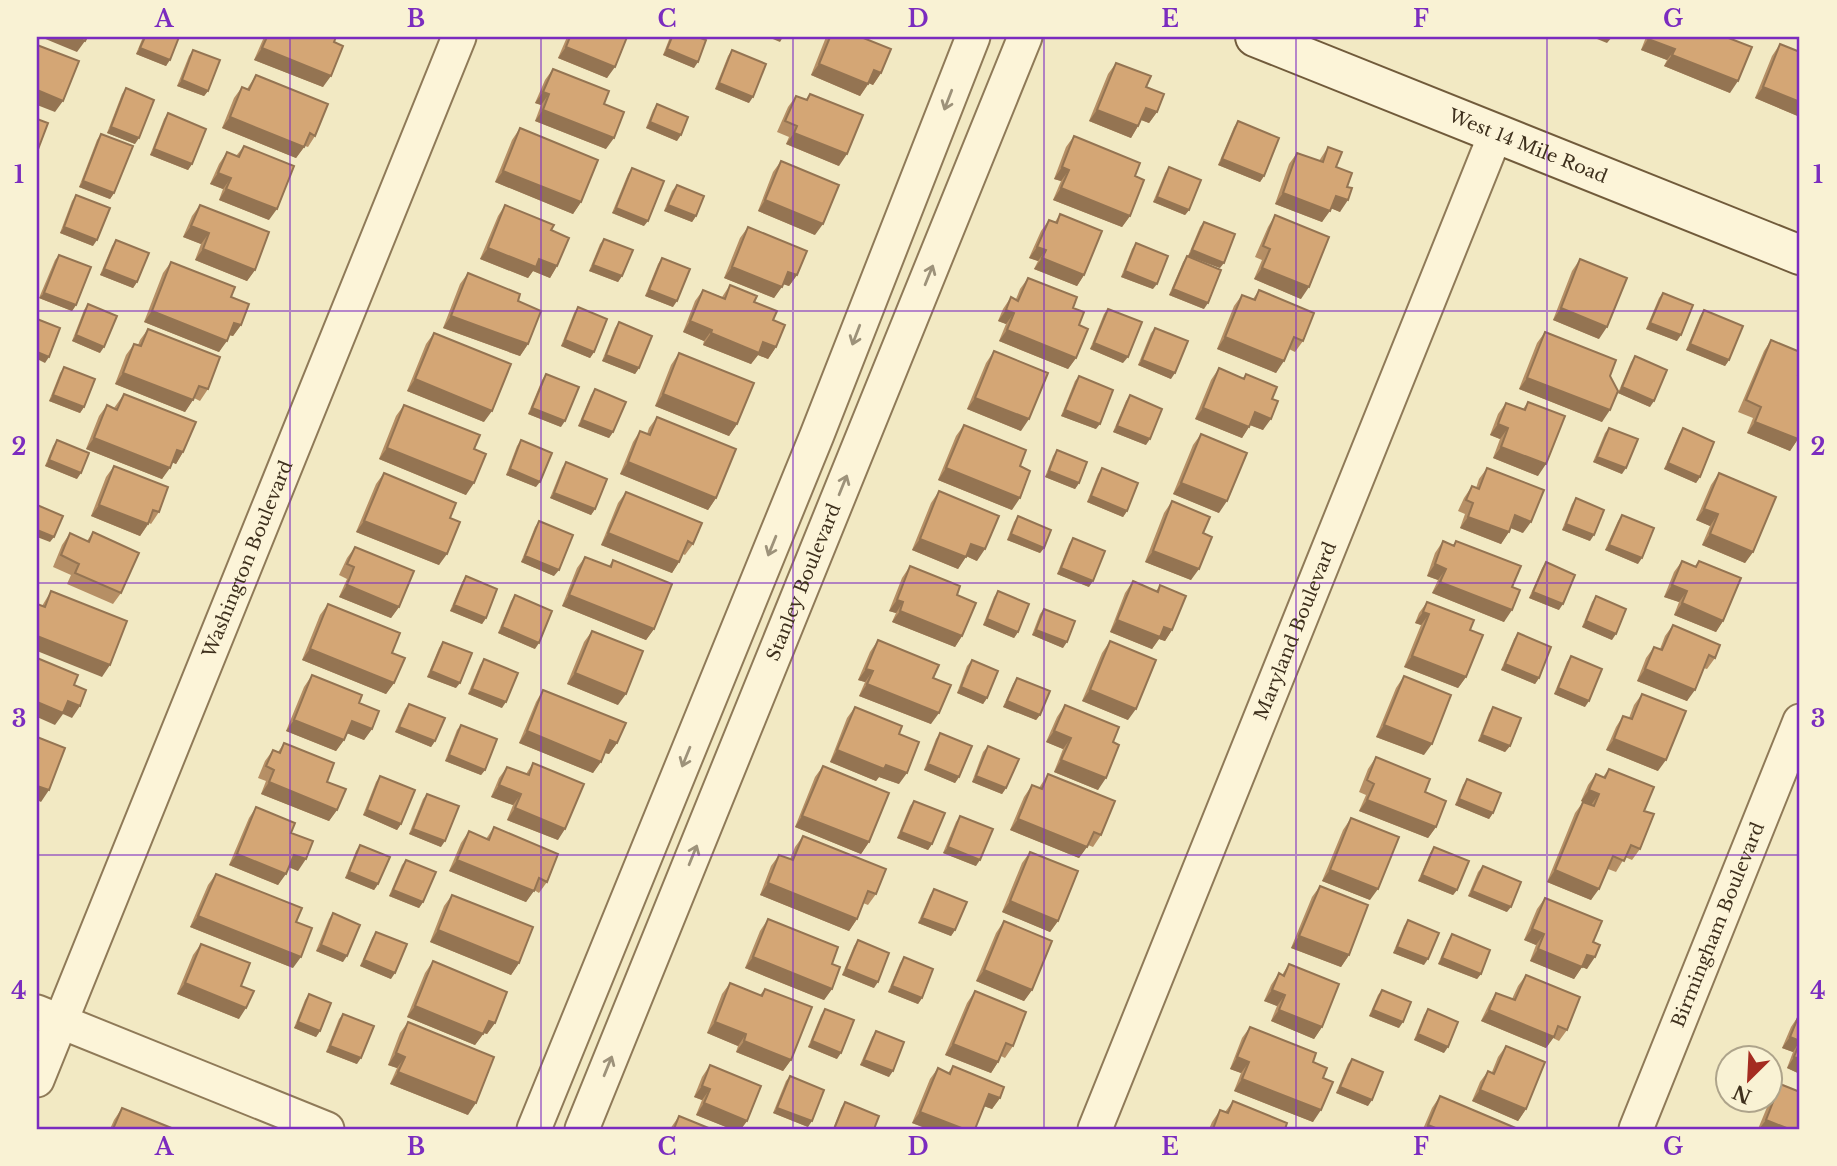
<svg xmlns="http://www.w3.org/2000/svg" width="1837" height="1166" font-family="'Libre Baskerville',serif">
  <rect width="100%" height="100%" fill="#f2e9c3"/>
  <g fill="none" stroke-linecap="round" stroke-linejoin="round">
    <g stroke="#8f7a58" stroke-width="37">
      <g id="minor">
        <path d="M37 1012 327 1129"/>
        <path id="s1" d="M37 1080 459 37"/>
        <path d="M534 1129 817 435 973 37"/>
        <path id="s2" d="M582 1129 1025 37"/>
        <path id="s3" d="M1095 1129 1496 133"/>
        <path id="s4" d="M1636 1129 1800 721"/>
      </g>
    </g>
    <g stroke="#715b3b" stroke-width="42">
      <g id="secondary">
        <path id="s5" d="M1255 37 1800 255"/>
      </g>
    </g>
    <use href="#minor" stroke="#fcf4d8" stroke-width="33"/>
    <use href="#secondary" stroke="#fcf4d8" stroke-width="38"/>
  </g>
  <path fill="#b68f65" d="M143 37H179L166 66 136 54Z
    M264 37 334 42 323 87 254 60Z
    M567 37H627L607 78 558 58Z
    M670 37H698L694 68 663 55Z
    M826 37H861L881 73 873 85 869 83 860 96 811 75Z
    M1646 37H1726L1730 93 1664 66 1667 60 1641 50Z
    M1780 44 1800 52V117L1755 98 1772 56Z
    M193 50 208 91 204 96 177 86 189 56Z
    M732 50 749 103 715 89 728 56Z
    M1116 63 1146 87 1157 112 1149 123 1141 120 1138 126 1131 138 1089 121 1108 74Z
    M553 69 604 104 606 149 535 121 541 105 535 103 545 80Z
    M256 75 315 136 308 147 305 146 296 158 222 128 234 98 242 87 247 89Z
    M126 88 135 144 107 133 122 94Z
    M810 94 839 166 786 144 789 137 777 132 788 107 796 96 806 100Z
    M657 104 677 141 646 128 653 110Z
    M168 113 192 164 188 170 150 155 164 119Z
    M1238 121 1264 176 1260 182 1218 165 1234 127Z
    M520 128 581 202 573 214 495 182 512 140Z
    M101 134 114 193 110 199 79 187 97 140Z
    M1074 136 1135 176 1130 216 1122 227 1053 200 1061 181 1054 179 1066 147Z
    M244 146 269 220 219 200 223 189 210 184 219 164 227 152 236 156Z
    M1328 147 1336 167 1347 187 1340 212 1331 208 1322 222 1275 204 1289 164 1297 153 1319 161Z
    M781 161 815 235 758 211 773 172Z
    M1169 167 1189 210 1185 215 1153 202 1165 173Z
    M632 168 644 226 612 213 628 174Z
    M677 185 696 216 692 222 664 211 672 191Z
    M76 195 93 246 60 233 72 201Z
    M200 205 255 270 247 281 195 260 201 244 183 237 192 216Z
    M505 205 551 230 557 266 550 278 533 271 528 278 480 259 498 216Z
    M1060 214 1084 275 1077 286 1034 269 1038 261 1029 258 1041 231 1049 220 1055 222Z
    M1275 215 1301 299 1254 279 1262 260 1255 257 1268 227Z
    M1204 222 1220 268 1188 256 1200 227Z
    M748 227 797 275 789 286 783 284 774 298 724 278 740 238Z
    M604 239 622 276 618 282 589 271 600 244Z
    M116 240 137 282 133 288 100 275 112 246Z
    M1136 243 1153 289 1121 277 1132 249Z
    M59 255 76 305 72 311 39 298 55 260Z
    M1187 256 1204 309 1169 295 1183 262Z
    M662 258 673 307 645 296 658 264Z
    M1580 259 1599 339 1553 320 1572 271Z
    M171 262 231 297 241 325 233 336 229 335 219 352 144 322 163 273Z
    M468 273 518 301 528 344 520 356 443 328 460 284Z
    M1028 278 1073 308 1079 325 1076 358 1068 369 999 341 1006 324 998 321 1003 309 1011 297 1016 299 1020 289Z
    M730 285 754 302 773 320 776 347 768 359 758 355 751 364 703 345 704 341 683 332 695 301 703 290 722 297Z
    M1259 290 1303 341 1295 352 1289 349 1276 373 1217 349 1234 306 1242 295 1253 299Z
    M1663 293 1677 341 1646 329 1659 298Z
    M88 304 100 353 72 341 84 310Z
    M578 307 594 352 590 358 561 346 574 313Z
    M1108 309 1123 363 1090 349 1104 314Z
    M1704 310 1729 360 1725 366 1686 350 1700 316Z
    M619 322 639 368 635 374 602 361 615 328Z
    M1155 328 1171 379 1138 365 1151 333Z
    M148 329 208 389 200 401 194 398 185 412 115 384 126 355 134 344 138 345 140 340Z
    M1545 332 1610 376 1602 422 1519 389 1537 343Z
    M434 333 484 422 407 391 426 344Z
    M1771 340 1798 375V439L1790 451 1747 433 1753 418 1738 412 1764 351Z
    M994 351 1021 431 967 409 986 363Z
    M679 353 737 424 729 436 655 406 671 365Z
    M1635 356 1650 407 1618 393 1631 362Z
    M64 367 84 407 80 413 49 401 60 373Z
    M1219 368 1243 378 1246 374 1272 399 1263 430 1250 425 1242 438 1195 419 1211 380Z
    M546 374 561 427 528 414 542 380Z
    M1079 376 1096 429 1061 416 1075 381Z
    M595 389 613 432 609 438 578 426 591 395Z
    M124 394 183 452 176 464 172 462 162 479 86 449 99 416 107 405 114 408Z
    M1130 395 1146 445 1113 432 1126 401Z
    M1528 402 1538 476 1493 458 1500 439 1490 435 1498 414 1506 403 1523 409Z
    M404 405 474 449 466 495 379 459 396 416Z
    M657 417 716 498 708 510 620 474 633 442 640 431 647 434 649 428Z
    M964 425 1012 510 938 480 956 436Z
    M1609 428 1622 474 1593 462 1605 433Z
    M1683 428 1700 477 1696 483 1664 469 1679 434Z
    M1201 434 1219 513 1173 494 1193 445Z
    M57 440 77 479 45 466 53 446Z
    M521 440 536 487 506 475 517 446Z
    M1057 450 1079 483 1075 489 1045 477 1053 456Z
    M566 462 595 509 591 515 550 498 562 468Z
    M114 466 159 512 151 524 149 523 140 536 91 516 106 477Z
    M1102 468 1127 511 1123 517 1087 502 1098 474Z
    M1487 468 1523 533 1511 528 1501 544 1460 528 1465 514 1458 511 1464 498 1472 486 1476 488 1479 479Z
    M384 473 450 518 439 565 356 532 376 484Z
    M1719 473 1753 552 1745 563 1702 545 1710 526 1696 520 1711 485Z
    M939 491 977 561 966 556 958 569 912 550 931 503Z
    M626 492 693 544 685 555 683 554 679 562 672 573 601 545 618 503Z
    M1576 498 1590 541 1562 530 1572 504Z
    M1172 501 1203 533 1191 580 1145 562 1164 513Z
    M1622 515 1638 564 1605 550 1618 521Z
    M1018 516 1044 548 1040 553 1007 540 1014 522Z
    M539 521 554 576 521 562 535 527Z
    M93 532 121 593 113 604 67 584 71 575 53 567 62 545 70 533 87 541Z
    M1073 538 1089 587 1057 574 1069 544Z
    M1443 541 1453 545 1456 541 1512 587 1504 622 1432 593 1438 580 1427 576 1435 553Z
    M355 547 399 607 391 618 339 597 347 579 339 575 347 558Z
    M585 557 609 566 613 560 654 629 646 640 562 606 577 568Z
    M1682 561 1695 567 1699 561 1723 621 1716 632 1674 615 1679 602 1664 597 1674 572Z
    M1546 562 1559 610 1529 598 1542 568Z
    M910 566 957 595 962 636 955 647 892 622 896 613 889 611 902 578Z
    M466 576 486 618 482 624 450 611 462 582Z
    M1133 581 1156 591 1160 585 1172 630 1165 641 1159 639 1152 649 1110 632 1125 593Z
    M51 591 102 677 42 606Z
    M998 591 1018 632 1014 638 983 625 994 597Z
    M515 595 535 649 498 633 511 601Z
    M1596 596 1612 640 1582 627 1592 602Z
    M1427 602 1470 630 1466 677 1458 688 1404 667 1421 625 1415 623 1419 613Z
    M328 604 392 653 394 683 386 694 302 660 320 615Z
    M1044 609 1063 648 1032 635 1040 614Z
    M1673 625 1715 658 1707 669 1703 668 1687 701 1637 681 1646 658 1654 647 1660 649 1665 636Z
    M592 631 618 705 567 684 584 642Z
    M1518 633 1539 678 1535 684 1501 670 1514 639Z
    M878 640 933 678 931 724 859 696 865 682 858 680 870 652Z
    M1110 641 1128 720 1082 701 1102 653Z
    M443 642 456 688 427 677 439 648Z
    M1571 656 1585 707 1554 694 1567 662Z
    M484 659 502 708 468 694 480 665Z
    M972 660 987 698 983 704 957 693 967 666Z
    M312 675 359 703 372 729 364 740 347 733 344 740 336 751 286 731 304 687Z
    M1404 676 1424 755 1376 737 1396 688Z
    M1017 678 1040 715 1036 720 1003 707 1013 684Z
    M543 690 617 743 609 754 605 753 593 773 519 743 536 702Z
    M1642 694 1658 771 1606 750 1616 727 1623 716 1629 718 1634 705Z
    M409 704 435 741 431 747 395 732 405 709Z
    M1065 705 1113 742 1098 790 1054 772 1063 749 1046 742 1057 717Z
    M855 707 899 734V784L879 777 876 781 830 762 847 718Z
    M1493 707 1510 746 1505 752 1478 741 1489 713Z
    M461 725 485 770 481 775 445 761 457 730Z
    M940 733 959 777 955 783 924 770 936 739Z
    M284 743 327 782 337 810 329 821 261 794 266 781 258 778 265 761 273 750 278 752Z
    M988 746 1006 788 1002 794 972 782 983 752Z
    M1376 757 1425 792 1436 827 1428 838 1359 811 1366 795 1359 792 1368 769Z
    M533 763 558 840 507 820 513 805 491 797 499 778 507 767 526 774Z
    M823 766 869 842 861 854 795 827 815 777Z
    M1609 769 1644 811 1640 849 1632 860 1625 857 1616 872 1608 869 1591 900 1547 882 1575 813 1583 802 1581 801 1588 785 1596 774 1603 777Z
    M1048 774 1101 835 1093 847 1088 845 1079 858 1010 830 1024 797 1032 785 1039 788Z
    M380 776 401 824 397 830 363 815 376 782Z
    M1467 779 1493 813 1489 819 1455 805 1463 785Z
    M427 794 441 847 409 834 423 799Z
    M914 801 932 844 928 850 897 838 910 806Z
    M256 807 298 871 289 867 278 885 229 865 249 818Z
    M960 816 976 866 943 853 956 822Z
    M1351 818 1370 900 1322 881 1343 830Z
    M494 827 547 882 539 893 534 890 526 902 449 871 461 843 469 831 486 839Z
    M803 836 876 894 868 905 863 903 857 919 849 931 760 895 771 866 779 855 790 859 795 847Z
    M360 845 378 884 374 890 345 878 356 851Z
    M1434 847 1457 890 1453 895 1418 881 1430 853Z
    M1030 852 1058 921 1050 932 1002 912 1022 863Z
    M406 860 423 902 419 908 389 896 402 865Z
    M1483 866 1507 912 1468 896 1478 872Z
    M216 874 293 968 190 927 208 885Z
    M1320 886 1349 955 1341 967 1291 948 1312 897Z
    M934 889 955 930 951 936 918 923 930 895Z
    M452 895 519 963 511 975 430 942 444 906Z
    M1545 898 1593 942 1587 969 1582 967 1574 979 1530 961 1536 945 1524 940 1537 909Z
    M333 913 343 962 316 951 329 919Z
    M768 919 832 964V989L824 1000 745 968 760 931Z
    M1408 920 1424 965 1393 953 1404 926Z
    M1004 921 1032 990 1024 1001 976 981 996 933Z
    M376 932 391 979 360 966 372 938Z
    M1452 934 1481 974 1477 979 1438 964 1448 940Z
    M858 940 874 988 842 975 854 946Z
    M201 944 241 986 239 1019 177 994 193 955Z
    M904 957 922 998 918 1004 888 992 900 963Z
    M433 961 495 1023 487 1034 484 1033 475 1045 407 1017 425 973Z
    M1289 964 1322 1027 1314 1039 1271 1021 1277 1006 1264 1001 1271 985 1279 973 1282 975Z
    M1526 975 1567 1030 1559 1041 1553 1038 1546 1048 1481 1021 1489 1004 1496 993 1512 999 1518 986Z
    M730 983 760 995 765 989 791 1060 783 1071 736 1052 738 1046 707 1033 722 994Z
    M1382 990 1399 1028 1369 1016 1378 995Z
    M975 991 1013 1046 1005 1058 1001 1056 998 1062 991 1073 945 1055 967 1003Z
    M309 994 320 1031 316 1037 294 1028 305 1000Z
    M825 1009 837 1059 808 1047 821 1015Z
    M1428 1009 1444 1053 1414 1040 1424 1015Z
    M343 1014 357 1064 326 1052 339 1019Z
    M1799 1015 1800 1016V1074L1787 1068 1793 1052 1782 1048 1791 1027Z
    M408 1022 468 1115 390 1084 397 1068 388 1065 400 1033Z
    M1250 1027 1313 1062 1323 1078 1313 1122 1234 1091 1241 1073 1230 1069 1242 1038Z
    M876 1031 889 1077 860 1065 872 1037Z
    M1506 1046 1526 1109 1518 1121 1472 1101 1480 1082 1488 1071 1492 1072 1498 1057Z
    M1352 1059 1368 1106 1336 1093 1348 1064Z
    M710 1065 747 1121 741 1129H731L696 1115 702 1100 694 1097 702 1077Z
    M953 1066 1000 1098 992 1109 984 1106 975 1129H928L912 1123 930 1079 938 1068 948 1073Z
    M790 1076 808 1127 773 1113 786 1081Z
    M1780 1084 1800 1129H1758L1772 1095Z
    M1440 1096 1518 1129H1423L1432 1108Z
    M1233 1101 1285 1129H1209L1212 1122 1220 1110 1225 1112Z
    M845 1102 874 1129H833L841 1108Z
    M122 1108 174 1129H110L114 1120Z
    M679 1116 711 1129H670Z"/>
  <path fill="#947452" d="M44 37H75L85 41 77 52 43 38Z
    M768 37H783L780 42Z
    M1592 37H1612L1607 43Z
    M1648 39 1675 49 1667 60 1641 50Z
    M566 47 615 67 607 78 558 58Z
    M140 48 170 60 166 66 136 54Z
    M262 48 331 76 323 87 254 60Z
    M667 49 698 62 694 68 663 55Z
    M1672 55 1738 81 1730 93 1664 66Z
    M819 64 868 84 860 96 811 75Z
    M874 70 881 73 873 85 866 82Z
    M182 80 208 91 204 96 177 86Z
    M719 83 753 97 749 103 715 89Z
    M1763 87 1800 102V117L1755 98Z
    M37 90 63 101 55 112 37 105Z
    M543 92 549 94 541 105 535 103Z
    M1146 108 1157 112 1149 123 1139 119Z
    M543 110 614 138 606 149 535 121Z
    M1097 110 1138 126 1131 138 1089 121Z
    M230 117 304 147 296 158 222 128Z
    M650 122 681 135 677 141 646 128Z
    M111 127 139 138 135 144 107 133Z
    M794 133 847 154 839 166 786 144Z
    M154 149 192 164 188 170 150 155Z
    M1222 159 1264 176 1260 182 1218 165Z
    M1062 167 1069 170 1061 181 1054 179Z
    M503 171 581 202 573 214 495 182Z
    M218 173 231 178 223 189 210 184Z
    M83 181 114 193 110 199 79 187Z
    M1061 188 1130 216 1122 227 1053 200Z
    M226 189 277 209 269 220 219 200Z
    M1283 193 1330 211 1322 222 1275 204Z
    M1336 196 1348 200 1340 212 1328 207Z
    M1157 197 1189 210 1185 215 1153 202Z
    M765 200 823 224 815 235 758 211Z
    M668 205 696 216 692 222 664 211Z
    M616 208 648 221 644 226 612 213Z
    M191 226 209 233 201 244 183 237Z
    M64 227 97 240 93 246 60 233Z
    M1037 247 1046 250 1038 261 1029 258Z
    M488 248 539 259 557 266 550 278 533 271 528 278 480 259Z
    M203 249 255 270 247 281 195 260Z
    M1192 250 1224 263 1220 268 1188 256Z
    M1042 258 1084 275 1077 286 1034 269Z
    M593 265 622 276 618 282 589 271Z
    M732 267 782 287 774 298 724 278Z
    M1262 268 1309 287 1301 299 1254 279Z
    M104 269 137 282 133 288 100 275Z
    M1125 271 1157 284 1153 289 1121 277Z
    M788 272 797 275 789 286 780 283Z
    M1173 289 1208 303 1204 309 1169 295Z
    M649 290 677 301 673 307 645 296Z
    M44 293 76 305 72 311 39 298Z
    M1561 308 1607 327 1599 339 1553 320Z
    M1006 310 1014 313 1006 324 998 321Z
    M152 311 227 341 219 352 144 322Z
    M451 316 528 344 520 356 443 328Z
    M690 321 712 330 704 341 683 332Z
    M234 323 241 325 233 336 226 334Z
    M1650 323 1681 335 1677 341 1646 329Z
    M1007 330 1076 358 1068 369 999 341Z
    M711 333 763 342 776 347 768 359 758 355 751 364 703 345Z
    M76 335 104 347 100 353 72 341Z
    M1225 337 1284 361 1276 373 1217 349Z
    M565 340 594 352 590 358 561 346Z
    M1094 343 1128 357 1123 363 1090 349Z
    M1690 344 1729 360 1725 366 1686 350Z
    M37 352 49 357 45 363 37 359Z
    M606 355 639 368 635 374 602 361Z
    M1142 360 1175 373 1171 379 1138 365Z
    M123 373 193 400 185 412 115 384Z
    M1527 378 1610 410 1602 422 1519 389Z
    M415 379 492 411 484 422 407 391Z
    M1622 387 1654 401 1650 407 1618 393Z
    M663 394 737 424 729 436 655 406Z
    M53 395 84 407 80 413 49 401Z
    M975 398 1029 419 1021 431 967 409Z
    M532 408 565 421 561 427 528 414Z
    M1203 408 1249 427 1242 438 1195 419Z
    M1065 410 1100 424 1096 429 1061 416Z
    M1255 412 1271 419 1263 430 1247 424Z
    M582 420 613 432 609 438 578 426Z
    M1755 422 1798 439 1790 451 1747 433Z
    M1498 424 1508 428 1500 439 1490 435Z
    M1117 426 1150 439 1146 445 1113 432Z
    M94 438 170 468 162 479 86 449Z
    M1501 447 1546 464 1538 476 1493 458Z
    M387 448 474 483 466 495 379 459Z
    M177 450 183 452 176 464 169 461Z
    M1597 457 1626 468 1622 474 1593 462Z
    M49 460 81 473 77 479 45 466Z
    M628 462 716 498 708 510 620 474Z
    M1668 463 1700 477 1696 483 1664 469Z
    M946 468 1020 498 1012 510 938 480Z
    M510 469 540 482 536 487 506 475Z
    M1049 471 1079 483 1075 489 1045 477Z
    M1181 483 1227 501 1219 513 1173 494Z
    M554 493 595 509 591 515 550 498Z
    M1091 496 1127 511 1123 517 1087 502Z
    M99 505 148 524 140 536 91 516Z
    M1704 509 1718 514 1710 526 1696 520Z
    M1515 515 1531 522 1523 533 1508 527Z
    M1468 517 1509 532 1501 544 1460 528Z
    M364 521 447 554 439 565 356 532Z
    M1566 524 1594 535 1590 541 1562 530Z
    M37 530 54 537 50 542 37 537Z
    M608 533 679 562 672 573 601 545Z
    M1011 534 1044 548 1040 553 1007 540Z
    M1710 534 1753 552 1745 563 1702 545Z
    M920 539 966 557 958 569 912 550Z
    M971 544 985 549 977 561 964 555Z
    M1609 545 1642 558 1638 564 1605 550Z
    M1153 551 1199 569 1191 580 1145 562Z
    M525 556 559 570 554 576 521 562Z
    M1435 564 1446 569 1438 580 1427 576Z
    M1061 568 1093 581 1089 587 1057 574Z
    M1440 582 1512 610 1504 622 1432 593Z
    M347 585 399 607 391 618 339 597Z
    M1672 585 1687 591 1679 602 1664 597Z
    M1533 592 1563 604 1559 610 1529 598Z
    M569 595 654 629 646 640 562 606Z
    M897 600 903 602 896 613 889 611Z
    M1682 603 1723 621 1716 632 1674 615Z
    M454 605 486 618 482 624 450 611Z
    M900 611 962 636 955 647 892 622Z
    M1423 612 1429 614 1421 625 1415 623Z
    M987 619 1018 632 1014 638 983 625Z
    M1117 620 1164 627 1172 630 1165 641 1159 639 1152 649 1110 632Z
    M1586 621 1616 634 1612 640 1582 627Z
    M502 627 539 643 535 649 498 633Z
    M1036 630 1067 642 1063 648 1032 635Z
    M37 636 110 665 102 677 37 651Z
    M310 649 394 683 386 694 302 660Z
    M1412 656 1466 677 1458 688 1404 667Z
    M1505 664 1539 678 1535 684 1501 670Z
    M866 669 873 671 865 682 858 680Z
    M1645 669 1695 690 1687 701 1637 681Z
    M431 671 460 683 456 688 427 677Z
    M575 673 626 694 618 705 567 684Z
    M867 684 939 713 931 724 859 696Z
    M961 687 987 698 983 704 957 693Z
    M1558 688 1589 701 1585 707 1554 694Z
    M472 689 506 702 502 708 468 694Z
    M1090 690 1136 709 1128 720 1082 701Z
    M68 701 80 706 72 718 63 714 55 725 37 717V702Z
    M1007 701 1040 715 1036 720 1003 707Z
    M294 720 344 740 336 751 286 731Z
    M352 721 372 729 364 740 344 732Z
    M1384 725 1432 744 1424 755 1376 737Z
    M399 727 435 741 431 747 395 732Z
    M527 731 601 762 593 773 519 743Z
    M1054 731 1071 738 1063 749 1046 742Z
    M1482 735 1510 746 1505 752 1478 741Z
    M1614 739 1666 760 1658 771 1606 750Z
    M610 740 617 743 609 754 602 752Z
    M837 750 886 765 907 773 899 784 879 777 876 781 830 762Z
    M449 755 485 770 481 775 445 761Z
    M1061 760 1106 778 1098 790 1054 772Z
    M928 764 959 777 955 783 924 770Z
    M976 776 1006 788 1002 794 972 782Z
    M269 782 337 810 329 821 261 794Z
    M499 785 521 794 513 805 491 797Z
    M37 786 49 790 41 802 37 800Z
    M1589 790 1599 794 1591 805 1581 801Z
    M1459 799 1493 813 1489 819 1455 805Z
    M1367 800 1436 827 1428 838 1359 811Z
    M515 808 565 829 558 840 507 820Z
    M367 810 401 824 397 830 363 815Z
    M802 816 869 842 861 854 795 827Z
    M1018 819 1087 847 1079 858 1010 830Z
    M413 829 445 841 441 847 409 834Z
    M901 832 932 844 928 850 897 838Z
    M948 847 980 860 976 866 943 853Z
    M237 854 286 874 278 885 229 865Z
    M294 855 306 859 298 871 286 866Z
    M457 860 534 891 526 902 449 871Z
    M1330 870 1378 889 1370 900 1322 881Z
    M1555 870 1599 889 1591 900 1547 882Z
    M349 872 378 884 374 890 345 878Z
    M1422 875 1457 890 1453 895 1418 881Z
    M768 883 857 919 849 931 760 895Z
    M393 890 423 902 419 908 389 896Z
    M1472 891 1511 907 1507 912 1468 896Z
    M1010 901 1058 921 1050 932 1002 912Z
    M198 916 301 957 293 968 190 927Z
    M922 918 955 930 951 936 918 923Z
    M1532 929 1544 934 1536 945 1524 940Z
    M438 930 519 963 511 975 430 942Z
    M1299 936 1349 955 1341 967 1291 948Z
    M321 945 347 956 343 962 316 951Z
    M1397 947 1428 959 1424 965 1393 953Z
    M1538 949 1582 967 1574 979 1530 961Z
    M1587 955 1595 957 1587 969 1579 966Z
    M753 957 832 989 824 1000 745 968Z
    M1442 958 1481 974 1477 979 1438 964Z
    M364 960 395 973 391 979 360 966Z
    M846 969 878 982 874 988 842 975Z
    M984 970 1032 990 1024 1001 976 981Z
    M185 983 246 1008 239 1019 177 994Z
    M892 986 922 998 918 1004 888 992Z
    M1272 990 1285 995 1277 1006 1264 1001Z
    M415 1006 483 1034 475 1045 407 1017Z
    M1279 1010 1322 1027 1314 1039 1271 1021Z
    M1373 1010 1403 1022 1399 1028 1369 1016Z
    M1489 1010 1554 1037 1546 1048 1481 1021Z
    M489 1021 495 1023 487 1034 481 1032Z
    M298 1022 320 1031 316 1037 294 1028Z
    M715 1022 746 1034 738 1046 707 1033Z
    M1418 1034 1448 1047 1444 1053 1414 1040Z
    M1790 1037 1800 1041 1793 1052 1782 1048Z
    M744 1041 791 1060 783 1071 736 1052Z
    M812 1041 841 1053 837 1059 808 1047Z
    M953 1044 998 1062 991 1073 945 1055Z
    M330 1046 361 1058 357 1064 326 1052Z
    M396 1053 405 1057 397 1068 388 1065Z
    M1237 1057 1249 1062 1241 1073 1230 1069Z
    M1794 1057 1800 1059V1074L1787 1068Z
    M864 1060 893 1071 889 1077 860 1065Z
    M398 1072 476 1103 468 1115 390 1084Z
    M1242 1079 1321 1110 1313 1122 1234 1091Z
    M702 1086 710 1089 702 1100 694 1097Z
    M1340 1087 1372 1100 1368 1106 1336 1093Z
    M1480 1090 1526 1109 1518 1121 1472 1101Z
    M989 1094 1000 1098 992 1109 981 1105Z
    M704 1103 747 1121 741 1129H731L696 1115Z
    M777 1108 812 1121 808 1127 773 1113Z
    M920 1112 964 1129H928L912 1123Z
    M1766 1120 1789 1129H1759Z
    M1428 1125 1438 1129H1425Z"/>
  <path fill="#d4a675" stroke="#947452" stroke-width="2" d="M75 37H87L85 41Z
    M145 37H179L170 60 140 48Z
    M267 37H336L334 42 343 46 331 76 262 48Z
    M570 37H627L615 67 566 47Z
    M672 37H698L706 40 698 62 667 49Z
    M830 37H861L891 49 881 73 874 70 868 84 819 64Z
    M1649 37H1726L1752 47 1738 81 1672 55 1675 49 1648 39Z
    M1780 44 1800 52V102L1763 87Z
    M37 45 79 61 63 101 37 90Z
    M193 50 220 60 208 91 182 80Z
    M732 50 766 64 753 97 719 83Z
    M1116 63 1151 76 1146 87 1164 94 1157 112 1146 108 1138 126 1097 110Z
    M553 69 609 91 604 104 624 112 614 138 543 110 549 94 543 92Z
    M256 75 328 104 315 136 310 133 304 147 230 117 242 87 249 90Z
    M126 88 154 100 139 138 111 127Z
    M810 94 863 115 847 154 794 133 797 126 785 121 796 96 807 100Z
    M657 104 688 117 681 135 650 122Z
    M168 113 206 129 192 164 154 149Z
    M37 119 48 123 37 152Z
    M1238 121 1279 138 1264 176 1222 159Z
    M520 128 598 160 581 202 503 171Z
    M101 134 133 146 114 193 83 181Z
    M1074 136 1140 163 1135 176 1144 180 1130 216 1061 188 1069 170 1062 167Z
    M244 146 294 166 277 209 226 189 231 178 218 173 227 152 239 157Z
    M1328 147 1342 152 1336 167 1352 173 1347 187 1352 188 1348 200 1336 196 1330 211 1283 193 1297 153 1323 162Z
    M781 161 839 185 823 224 765 200Z
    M1169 167 1201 180 1189 210 1157 197Z
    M632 168 664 181 648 221 616 208Z
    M677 185 704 196 696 216 668 205Z
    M76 195 110 208 97 240 64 227Z
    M200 205 269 232 255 270 203 249 209 233 191 226Z
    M505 205 554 225 551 230 569 238 557 266 539 259 536 267 488 248Z
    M1060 214 1102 231 1084 275 1042 258 1046 250 1037 247 1049 220 1057 223Z
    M1275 215 1329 237 1309 287 1262 268 1270 249 1263 246Z
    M1204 222 1235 234 1224 263 1192 250Z
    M748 227 807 251 797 275 788 272 782 287 732 267Z
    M604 239 633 250 622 276 593 265Z
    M116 240 149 253 137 282 104 269Z
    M1136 243 1168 256 1157 284 1125 271Z
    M59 255 91 267 76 305 44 293Z
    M1187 256 1221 270 1208 303 1173 289Z
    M662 258 690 269 677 301 649 290Z
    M1580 259 1627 278 1607 327 1561 308Z
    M171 262 235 287 231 297 249 304 241 325 234 323 227 341 152 311Z
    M468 273 520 294 518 301 541 311 528 344 451 316Z
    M1028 278 1077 297 1073 308 1084 312 1079 325 1088 329 1076 358 1007 330 1014 313 1006 310 1011 297 1018 301Z
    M730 285 757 296 754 302 777 311 773 320 785 325 776 347 763 342 759 353 711 333 712 330 690 321 703 290 725 299Z
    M1259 290 1314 313 1303 341 1294 337 1284 361 1225 337 1242 295 1255 300Z
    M1663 293 1693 305 1681 335 1650 323Z
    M88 304 117 316 104 347 76 335Z
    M578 307 607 319 594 352 565 340Z
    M1108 309 1142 322 1128 357 1094 343Z
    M1704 310 1743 326 1729 360 1690 344Z
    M37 319 60 328 49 357 37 352Z
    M619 322 652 336 639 368 606 355Z
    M1155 328 1188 341 1175 373 1142 360Z
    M148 329 220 357 208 389 199 386 193 400 123 373 134 344 141 346Z
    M1545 332 1616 360 1610 376 1618 391 1610 410 1527 378Z
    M434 333 511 364 492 411 415 379Z
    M1771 340 1800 352V368L1798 375 1800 376V433L1798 439 1755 422 1761 407 1746 400Z
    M994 351 1048 373 1029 419 975 398Z
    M679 353 754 383 737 424 663 394Z
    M1635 356 1667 370 1654 401 1622 387Z
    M64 367 95 379 84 407 53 395Z
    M1219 368 1244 379 1246 374 1277 387 1272 399 1278 401 1271 419 1255 412 1249 427 1203 408Z
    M546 374 579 387 565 421 532 408Z
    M1079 376 1113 390 1100 424 1065 410Z
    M595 389 626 402 613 432 582 420Z
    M124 394 196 422 183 452 177 450 170 468 94 438 107 405 117 410Z
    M1130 395 1162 409 1150 439 1117 426Z
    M1528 402 1565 416 1546 464 1501 447 1508 428 1498 424 1506 403 1525 410Z
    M404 405 480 435 474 449 486 454 474 483 387 448Z
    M657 417 736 449 716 498 628 462 640 431 650 435Z
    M964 425 1026 450 1020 466 1030 471 1020 498 946 468Z
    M1609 428 1638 439 1626 468 1597 457Z
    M1683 428 1714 442 1700 477 1668 463Z
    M1201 434 1247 453 1227 501 1181 483Z
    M57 440 89 453 81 473 49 460Z
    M521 440 552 453 540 482 510 469Z
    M1057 450 1087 462 1079 483 1049 471Z
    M566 462 607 479 595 509 554 493Z
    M114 466 168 487 159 512 153 510 148 524 99 505Z
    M1102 468 1138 483 1127 511 1091 496Z
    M1487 468 1544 490 1531 522 1515 515 1509 532 1468 517 1473 503 1466 500 1472 486 1479 489Z
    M384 473 456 503 450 518 460 522 447 554 364 521Z
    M1719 473 1776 497 1753 552 1710 534 1718 514 1704 509Z
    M939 491 999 516 985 549 971 544 966 557 920 539Z
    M626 492 702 523 693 544 688 541 679 562 608 533Z
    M1576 498 1604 510 1594 535 1566 524Z
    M1172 501 1210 517 1203 533 1212 537 1199 569 1153 551Z
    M37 505 63 516 54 537 37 530Z
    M1622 515 1654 528 1642 558 1609 545Z
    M1018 516 1051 530 1044 548 1011 534Z
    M539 521 573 535 559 570 525 556Z
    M93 532 139 553 121 593 75 573 79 564 61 555 70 533 89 542Z
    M1073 538 1105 551 1093 581 1061 568Z
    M1443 541 1454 546 1456 541 1521 566 1512 587 1520 590 1512 610 1440 582 1446 569 1435 564Z
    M355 547 414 571 399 607 347 585 354 567 347 564Z
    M585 557 611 567 613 560 672 584 654 629 569 595Z
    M1682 561 1696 567 1699 561 1741 578 1723 621 1682 603 1687 591 1672 585Z
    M1546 562 1575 575 1563 604 1533 592Z
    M910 566 960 586 957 595 976 603 962 636 900 611 903 602 897 600Z
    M466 576 497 589 486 618 454 605Z
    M1133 581 1158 592 1160 585 1186 596 1172 630 1164 627 1160 637 1117 620Z
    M51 591 127 621 110 665 37 636V604L45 607Z
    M998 591 1029 604 1018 632 987 619Z
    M515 595 552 611 539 643 502 627Z
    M1596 596 1626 609 1616 634 1586 621Z
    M1427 602 1474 620 1470 630 1483 635 1466 677 1412 656 1429 614 1423 612Z
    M328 604 400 633 392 653 405 658 394 683 310 649Z
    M1044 609 1075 621 1067 642 1036 630Z
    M1673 625 1720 645 1715 658 1709 655 1695 690 1645 669 1654 647 1662 650Z
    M592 631 643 651 626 694 575 673Z
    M1518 633 1551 647 1539 678 1505 664Z
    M878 640 939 665 933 678 951 685 939 713 867 684 873 671 866 669Z
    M1110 641 1156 660 1136 709 1090 690Z
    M443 642 472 653 460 683 431 671Z
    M1571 656 1602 669 1589 701 1558 688Z
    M37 658 78 675 74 685 86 690 80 706 68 701 63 713 37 702Z
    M484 659 518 673 506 702 472 689Z
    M972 660 998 671 987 698 961 687Z
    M312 675 362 695 359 703 379 711 372 729 352 721 344 740 294 720Z
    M1404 676 1451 695 1432 744 1384 725Z
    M1017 678 1050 691 1040 715 1007 701Z
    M543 690 626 723 617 743 610 740 601 762 527 731Z
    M1642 694 1686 711 1666 760 1614 739 1623 716 1632 719Z
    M409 704 445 718 435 741 399 727Z
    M1065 705 1119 727 1113 742 1119 745 1106 778 1061 760 1071 738 1054 731Z
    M855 707 902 726 899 734 919 742 907 773 886 765 884 769 837 750Z
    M1493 707 1521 718 1510 746 1482 735Z
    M461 725 497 739 485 770 449 755Z
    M940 733 972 746 959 777 928 764Z
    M37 737 65 748 49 790 37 786Z
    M284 743 334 763 327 782 346 789 337 810 269 782 274 770 266 766 273 750 280 753Z
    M988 746 1019 759 1006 788 976 776Z
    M1376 757 1430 779 1425 792 1446 801 1436 827 1367 800 1374 784 1367 780Z
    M533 763 584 784 565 829 515 808 521 794 499 785 507 767 529 775Z
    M823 766 889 793 869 842 802 816Z
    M1609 769 1654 787 1644 811 1654 814 1640 849 1631 845 1624 861 1613 856 1599 889 1555 870 1583 802 1594 806 1599 794 1589 790 1596 774 1605 778Z
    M1048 774 1115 801 1101 835 1094 832 1087 847 1018 819 1032 785 1042 789Z
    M380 776 415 790 401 824 367 810Z
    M1467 779 1501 793 1493 813 1459 799Z
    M427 794 459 806 445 841 413 829Z
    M914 801 945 813 932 844 901 832Z
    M256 807 295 823 291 833 313 841 306 859 294 855 286 874 237 854Z
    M960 816 993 829 980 860 948 847Z
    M1351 818 1399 837 1378 889 1330 870Z
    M494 827 558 854 547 882 539 878 534 891 457 860 469 831 489 840Z
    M803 836 886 869 876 894 868 891 857 919 768 883 779 855 793 860Z
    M360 845 390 857 378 884 349 872Z
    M1434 847 1469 861 1457 890 1422 875Z
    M1030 852 1078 871 1058 921 1010 901Z
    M406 860 436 872 423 902 393 890Z
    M1483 866 1521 882 1511 907 1472 891Z
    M216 874 302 908 296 922 312 928 301 957 198 916Z
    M1320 886 1368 905 1349 955 1299 936Z
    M934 889 967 902 955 930 922 918Z
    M452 895 533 927 519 963 438 930Z
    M1545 898 1602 921 1593 942 1600 945 1595 957 1587 955 1582 967 1538 949 1544 934 1532 929Z
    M333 913 360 925 347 956 321 945Z
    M768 919 838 947 832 964 840 967 832 989 753 957Z
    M1408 920 1439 933 1428 959 1397 947Z
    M1004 921 1052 941 1032 990 984 970Z
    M376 932 407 944 395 973 364 960Z
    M1452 934 1490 950 1481 974 1442 958Z
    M858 940 889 953 878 982 846 969Z
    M201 944 250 963 241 986 254 991 246 1008 185 983Z
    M904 957 933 969 922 998 892 986Z
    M433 961 507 992 495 1023 489 1021 483 1034 415 1006Z
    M1289 964 1339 984 1322 1027 1279 1010 1285 995 1272 990 1279 973 1284 976Z
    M1526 975 1580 997 1567 1030 1558 1026 1554 1037 1489 1010 1496 993 1515 1000Z
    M730 983 762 996 765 989 812 1007 791 1060 744 1041 746 1034 715 1022Z
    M1382 990 1411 1002 1403 1022 1373 1010Z
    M975 991 1026 1012 1013 1046 1006 1043 998 1062 953 1044Z
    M309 994 331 1003 320 1031 298 1022Z
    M825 1009 854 1020 841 1053 812 1041Z
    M1428 1009 1458 1022 1448 1047 1418 1034Z
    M343 1014 374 1026 361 1058 330 1046Z
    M1799 1015 1800 1016V1041L1790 1037Z
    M408 1022 494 1057 476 1103 398 1072 405 1057 396 1053Z
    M1250 1027 1316 1053 1313 1062 1327 1068 1323 1078 1333 1082 1321 1110 1242 1079 1249 1062 1237 1057Z
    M876 1031 904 1042 893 1071 864 1060Z
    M1800 1042V1059L1794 1057Z
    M1506 1046 1545 1062 1526 1109 1480 1090 1488 1071 1494 1074Z
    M1352 1059 1383 1072 1372 1100 1340 1087Z
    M710 1065 761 1086 747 1121 704 1103 710 1089 702 1086Z
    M953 1066 1004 1087 1000 1098 989 1094 975 1129H964L920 1112 938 1068 950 1074Z
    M790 1076 824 1090 812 1121 777 1108Z
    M1780 1084 1800 1092V1129H1789L1766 1120Z
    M1440 1096 1518 1129H1438L1428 1125Z
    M1233 1101 1287 1123 1285 1129H1213L1220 1110 1228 1113Z
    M845 1102 879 1116 874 1129H834Z
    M122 1108 174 1129H113Z
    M679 1116 711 1129H674Z"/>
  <defs><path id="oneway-shaft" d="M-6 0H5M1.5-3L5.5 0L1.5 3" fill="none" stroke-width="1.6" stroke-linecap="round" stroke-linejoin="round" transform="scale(1.75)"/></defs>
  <g stroke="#9d927a">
    <use href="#oneway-shaft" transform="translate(948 100) rotate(111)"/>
    <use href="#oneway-shaft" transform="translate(929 275) rotate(-68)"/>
    <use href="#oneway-shaft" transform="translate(856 335) rotate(111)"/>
    <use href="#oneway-shaft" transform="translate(843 485) rotate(-68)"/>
    <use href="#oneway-shaft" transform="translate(772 546) rotate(112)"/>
    <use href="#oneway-shaft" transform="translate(686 757) rotate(112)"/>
    <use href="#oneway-shaft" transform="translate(693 855) rotate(-68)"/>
    <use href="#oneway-shaft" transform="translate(608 1066) rotate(-68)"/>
  </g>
  <path fill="none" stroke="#7b2cbf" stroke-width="2" stroke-opacity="0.55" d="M290 37V1129M541 37V1129M793 37V1129M1044 37V1129M1296 37V1129M1547 37V1129M37 311H1800M37 583H1800M37 855H1800"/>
  <g text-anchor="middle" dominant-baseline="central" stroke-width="5" stroke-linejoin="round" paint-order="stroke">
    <g font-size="18" fill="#3e301d" stroke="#f9f2d4">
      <text stroke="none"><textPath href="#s5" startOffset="294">West 14 Mile Road</textPath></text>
      <text stroke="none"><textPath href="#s1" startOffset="562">Washington Boulevard</textPath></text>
      <text stroke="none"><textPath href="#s2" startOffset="590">Stanley Boulevard</textPath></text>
      <text stroke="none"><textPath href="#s3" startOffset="537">Maryland Boulevard</textPath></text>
      <text stroke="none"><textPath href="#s4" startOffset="220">Birmingham Boulevard</textPath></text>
    </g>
  </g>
  <rect width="1837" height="1166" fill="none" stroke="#f9f2d4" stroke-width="77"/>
  <g transform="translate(1749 1079) rotate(204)"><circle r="33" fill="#f9f2d4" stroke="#aea48b" stroke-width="2"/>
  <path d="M0-5L12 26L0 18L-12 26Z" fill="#a42c21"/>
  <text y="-10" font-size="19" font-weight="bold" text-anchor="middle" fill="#3e301d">N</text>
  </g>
  <rect x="38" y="38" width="1760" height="1090" fill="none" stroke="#7b2cbf" stroke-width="2.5"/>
  <g font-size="23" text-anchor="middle" font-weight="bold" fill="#7b2cbf">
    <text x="164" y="27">A</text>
    <text x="416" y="27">B</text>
    <text x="667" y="27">C</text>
    <text x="918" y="27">D</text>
    <text x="1170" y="27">E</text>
    <text x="1421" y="27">F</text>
    <text x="1673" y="27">G</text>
    <text x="19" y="183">1</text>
    <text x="1818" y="183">1</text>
    <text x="19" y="455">2</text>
    <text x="1818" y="455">2</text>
    <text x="19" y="727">3</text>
    <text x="1818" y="727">3</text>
    <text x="19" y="999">4</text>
    <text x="1818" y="999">4</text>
    <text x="164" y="1155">A</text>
    <text x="416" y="1155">B</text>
    <text x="667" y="1155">C</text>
    <text x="918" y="1155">D</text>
    <text x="1170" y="1155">E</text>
    <text x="1421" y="1155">F</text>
    <text x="1673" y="1155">G</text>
  </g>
</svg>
